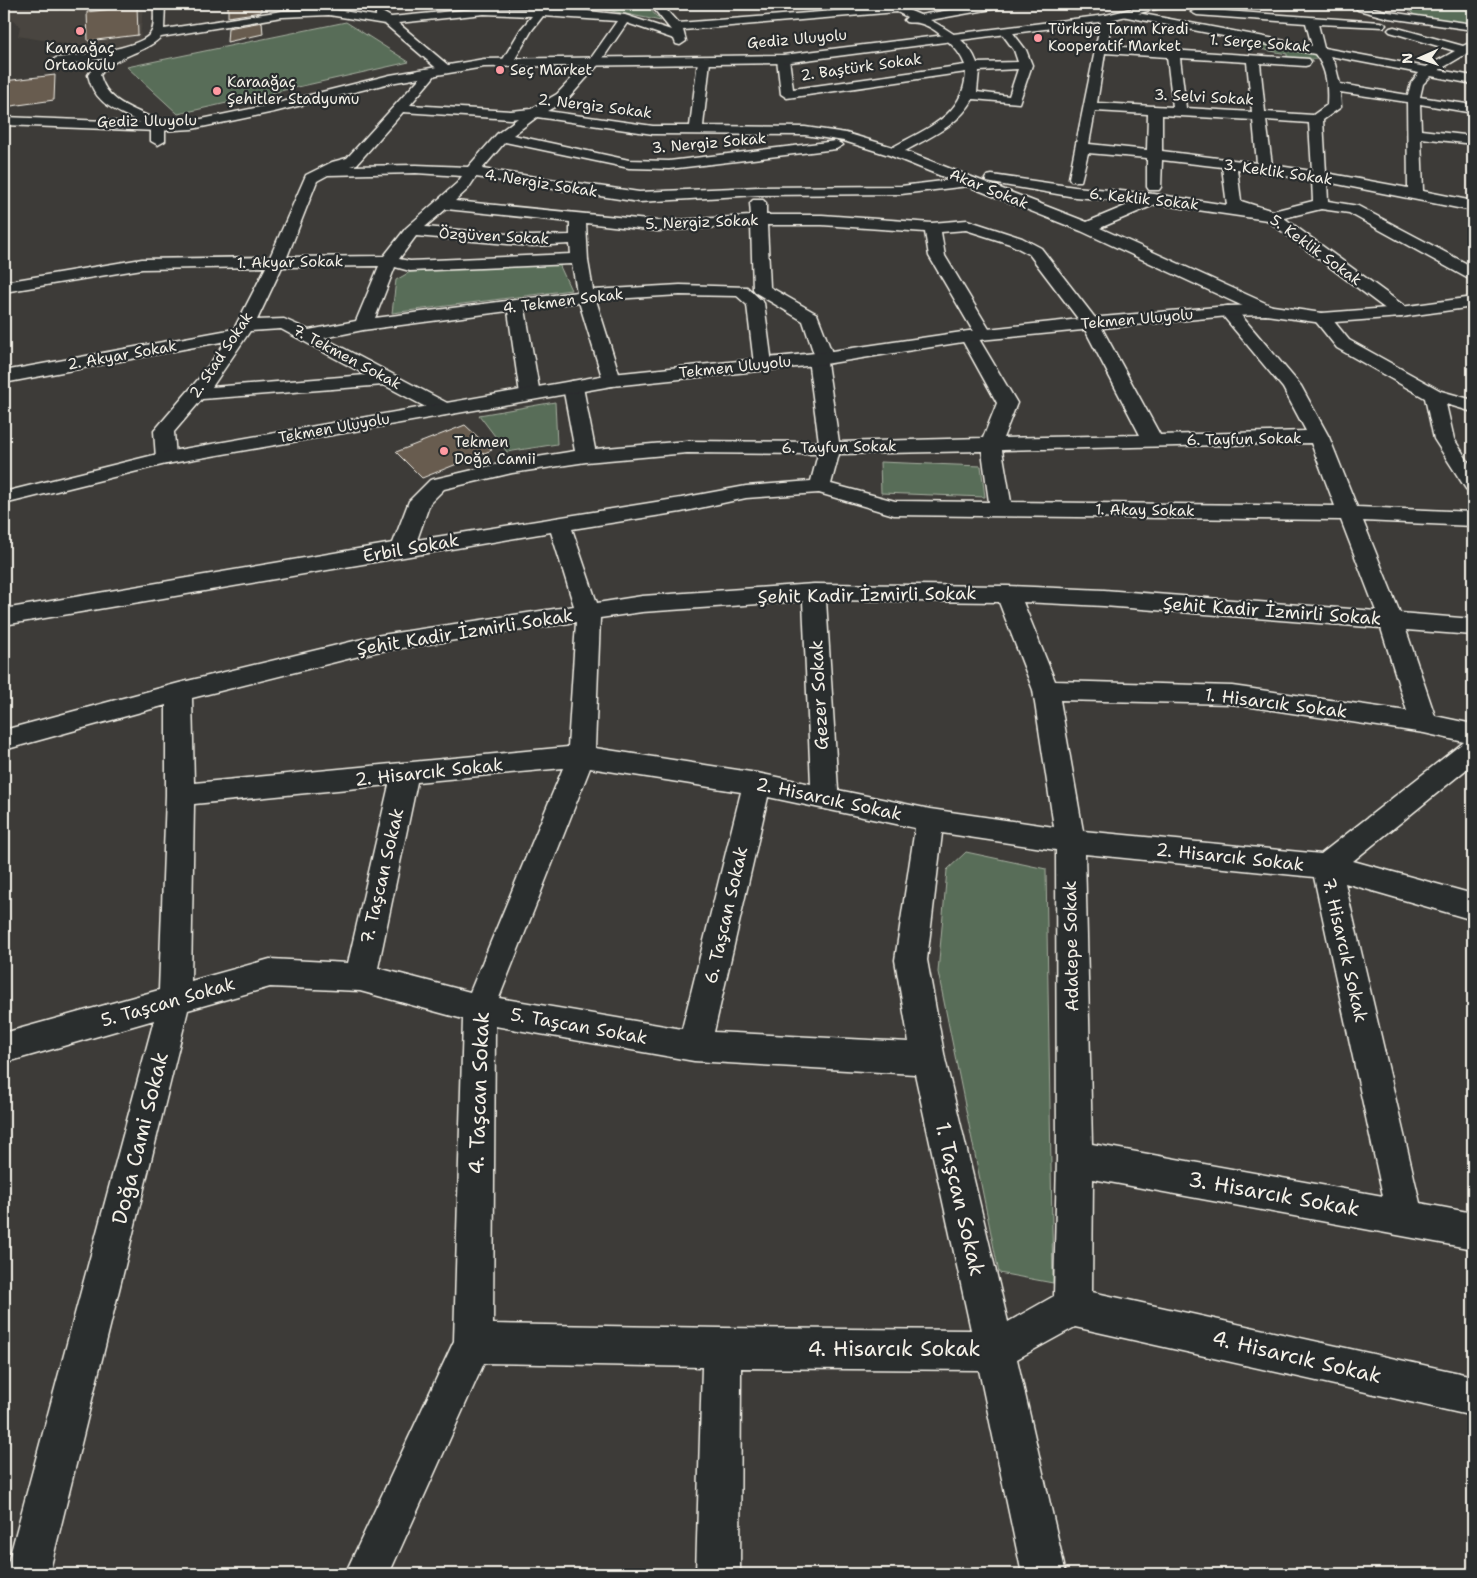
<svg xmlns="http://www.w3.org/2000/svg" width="1477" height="1578" font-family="'Shantell Sans',sans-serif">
  <rect width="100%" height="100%" fill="#3d3b38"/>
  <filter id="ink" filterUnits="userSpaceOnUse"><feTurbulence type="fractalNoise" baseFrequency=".02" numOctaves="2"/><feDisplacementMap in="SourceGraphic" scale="10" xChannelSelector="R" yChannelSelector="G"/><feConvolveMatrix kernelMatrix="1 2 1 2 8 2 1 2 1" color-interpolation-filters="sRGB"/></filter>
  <g filter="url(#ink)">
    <path fill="#4a453f" d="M4 4H56L60 11 143 4 140 43 108 51 18 36 20 26 4 12Z"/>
    <path fill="#596d58" stroke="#a6afa0" d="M645 4 661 21 597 8Z
      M1421 4H1473V24L1416 16 1407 9Z
      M346 22 409 62 178 114 127 67Z
      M1263 44 1315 53 1318 59 1287 60V54L1260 49Z
      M558 262 571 290 392 313 396 280 410 272Z
      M555 402 557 444 507 452 479 415Z
      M880 462 981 466 985 497 881 493Z
      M966 852 1046 869 1053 1283 999 1273 938 972 947 870Z"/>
    <path fill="#685b4f" stroke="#f4f1e8" d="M228 4H261V12L228 17Z
      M137 6 138 35 88 41 87 12Z
      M262 22 263 34 227 42 228 28Z
      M55 75 54 100 4 107V81Z
      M465 425 492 450 422 478 396 452Z"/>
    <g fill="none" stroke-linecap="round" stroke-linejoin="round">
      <g stroke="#f4f1e8" stroke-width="3">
        <path id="minor" d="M154 4H165L164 29 282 11 329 9 376 16V12L380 11 391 17 484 8 536 9 538 4H548L547 9 588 11 625 15 671 30 650 4H661L678 23 899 6 920 15 985 4H1008L1003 7 930 20C949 30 970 42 977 63L1018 62 1014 50 1000 31 1002 29H1010L1026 50 1032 65 1019 103 973 99C959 125 930 137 905 151L1087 222 1135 202 1075 197 992 183 987 182 985 179 987 176 992 175 1075 187 1154 194 1227 205 1222 167 1162 160 1161 187 1159 190H1149L1147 187V158L1088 153 1081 181H1071L1069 178 1102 16 1106 15 1112 18 1107 46 1309 59 1311 62 1309 65 1305 66 1260 63 1265 112 1313 115 1327 105C1328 86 1327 69 1315 54L1127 17 1123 16 1121 14 1123 12 1127 11 1312 46 1306 23 1197 15 1191 12 1197 9 1380 22 1384 23 1386 25 1384 27 1318 24 1324 48 1426 67 1455 51 1390 32 1388 30 1390 28 1394 27 1463 46 1473 41V56L1466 54 1439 70 1473 76V84L1431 76 1423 84 1420 97 1473 105V113L1420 104 1421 130 1473 136V144L1421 138 1423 191 1473 201V211L1327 182 1328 201 1358 206 1473 267V279L1467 278 1349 213 1321 209 1284 218 1407 308 1410 312 1407 316 1401 317 1395 316 1267 220 1156 204 1100 228 1272 306 1275 310 1272 314 1266 315 1260 314 1081 231 968 186 901 194 758 195 639 202 476 177 468 189 455 201 658 221 751 216 750 203 753 200H763L766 203V215H822L932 223 967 220 973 222 1022 238 1041 248 1099 323 1160 435 1306 431 1283 388 1219 311 1222 307 1228 306 1234 307 1301 386 1329 437 1357 507 1473 512V526L1363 521 1400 613 1473 619V635L1406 630 1435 716 1473 724V764L1353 861 1473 894V920L1345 883 1420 1203 1473 1213V1249L1093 1179 1092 1292 1473 1376V1416L1075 1327 1017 1359 1066 1574H1022L979 1370 741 1368 740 1574H696L702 1367 484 1363 389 1574H345L454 1341 463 1019 360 991 270 987 188 1010 49 1574H5L154 1020 4 1063V1033L159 990 166 795V705L4 750V730L179 683 375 636 574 606 551 532 4 625V609L393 543 409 501 430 480 512 461 575 451 563 387 566 383 573 381 580 383 583 387 595 449 687 441 819 442 808 359 810 355 814 354 803 321 756 293 753 289 751 225 658 231 586 223 588 261 593 290 680 285 747 287 764 303 772 364 770 368 763 370 756 368 754 364 747 305 737 296 680 295 596 300 621 380 619 384 612 386 605 384 603 380 579 302 525 309 540 394 537 398 530 400 523 398 520 394 508 311 363 330 324 338 451 405 454 409 451 413 444 415 437 413 384 385 202 399 174 432 176 458 173 462 166 464 159 462 156 458 154 431 201 376 226 341 4 383V371L234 329 266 267 142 269 4 292V282L142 259 270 257 306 175 332 162 347 158 427 70H435L437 73 410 105 511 111 531 109 557 94 591 58 617 21 543 16 532 30 512 64 508 65 502 61 521 29 532 16 484 14 398 23 449 66 451 69 445 73 441 72 385 24 329 15 282 17 161 37C144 54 115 55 100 75 108 106 139 109 163 124L165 127V141L158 145 151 141V129C125 111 96 111 88 75L96 64 106 58 56 66 50 62 56 58C75 56 139 49 150 34 156 27 153 13 154 4ZM897 12 907 17 904 20 906 22C910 23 914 22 918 23 935 26 960 49 965 65L793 89 789 59 783 55 777 59 781 94 787 98 966 72C964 116 927 128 893 147L846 133 805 127 703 126 710 61 704 57 698 61 690 126H653L547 111 567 100 599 64 627 23 674 39 676 44 680 45 686 41 683 30ZM1105 53 1167 57 1173 107 1097 103ZM1330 56 1419 73 1411 83 1408 95 1340 84 1335 64ZM1180 58 1247 62 1252 112 1186 108ZM1018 69 1009 96 977 92 979 71ZM1340 92 1407 102 1408 188 1326 173 1323 120 1341 107ZM1095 111 1148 114 1147 150 1089 144ZM403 112 511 119 518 118 497 134 468 167 416 165 350 166 357 164ZM1162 115 1253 120 1257 163 1162 151ZM537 117 653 134 805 135 844 141 889 155 951 180 901 186 758 187 639 192 482 169 505 142 629 168 669 169 836 149 843 145 836 141 669 161 629 160 513 135ZM1266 120 1309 123 1312 171 1272 165ZM1237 169 1312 180 1313 201 1273 211 1241 201ZM416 173 462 176 457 183 406 228 384 256 287 257 317 181 328 175ZM446 209 570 222V235L531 236 425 227ZM767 225H822L925 232 929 256 973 331 963 332 960 336 997 403 983 438 839 442 827 363 832 362 834 358 817 314 770 287ZM966 230 1010 244 1029 254 1082 324 1140 435 1003 438 1017 403 979 339 989 338 992 334 945 256 941 232ZM416 236 531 246 570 244 571 254 410 261 399 259ZM572 264 577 292 375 318 395 267 410 271ZM379 266 356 321 309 330 284 319 257 320 282 267ZM281 329 366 375 212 387 250 331ZM1311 443 1335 506 1011 502 1002 450ZM982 451 989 502 895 501 831 484 839 454ZM687 453 818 454 811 481 746 486 681 498 417 540 430 503 444 489 512 473 586 462ZM819 493 894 515 1341 520 1376 611 1104 590 1008 586 814 584 642 596 597 603 572 529 681 512 746 498ZM826 600 999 602 1033 690 1054 827 930 809 838 790ZM803 601 811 784 757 773 595 748 600 618 642 612ZM1023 602 1104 606 1381 628 1407 711 1232 686 1055 681ZM576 622 568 747 194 783 192 698 375 652ZM1060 700 1232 704 1424 733 1464 742 1321 854 1083 831ZM563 768 470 992 378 968 417 782ZM590 768 741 792 682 1029 499 998ZM389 785 348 963 270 959 191 981 194 804ZM768 797 915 828 895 960 909 1042 714 1032ZM942 833 1056 850 1057 1158 1054 1296 1008 1322 945 1059 927 960ZM1085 854 1314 877 1383 1196 1092 1144ZM495 1026 694 1061 915 1074 971 1330 722 1328 493 1324Z
          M1058 4H1095C1087 11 1066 11 1058 4Z
          M1362 5 1389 12 1473 24V30L1389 18 1358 10 1356 8 1358 6Z
          M1322 313 1328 314 1349 340 1441 391 1473 400V412L1446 404 1454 439 1473 469V491L1466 489 1434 439 1425 398 1337 348 1313 318 1316 314Z"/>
      </g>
      <g stroke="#f4f1e8" stroke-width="3">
        <path id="tertiary" d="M1151 4H1170L1168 6 1106 21 783 63 484 67 390 83 274 112 192 129 158 131 4 125V117L158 123 192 121 274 104 390 75 484 59 783 55 1106 15Z
          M1473 297V307L1401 317 1322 323 1266 315 1228 316 969 341 825 364 612 386 166 464 4 504V492L166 452 612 374 825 352 969 331 1090 318 1228 306 1266 305 1322 313 1401 307Z"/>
      </g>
      <use href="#minor" fill="#2a2d2e" fill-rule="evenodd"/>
      <use href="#tertiary" fill="#2a2d2e" fill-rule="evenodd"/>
    </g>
  </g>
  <g fill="#ff9aa2" stroke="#2a2d2e" stroke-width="2">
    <circle cx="80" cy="31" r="5"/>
    <circle cx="1038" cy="38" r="5"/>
    <circle cx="500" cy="70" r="5"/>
    <circle cx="217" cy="91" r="5"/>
    <circle cx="444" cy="451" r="5"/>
  </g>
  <g text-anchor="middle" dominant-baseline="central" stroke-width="4.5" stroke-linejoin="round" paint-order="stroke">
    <g font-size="15" fill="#f4f1e8" stroke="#2a2d2e" text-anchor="start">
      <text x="1048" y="29">Türkiye Tarım Kredi<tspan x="1048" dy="17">Kooperatif Market</tspan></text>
      <text x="80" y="48" text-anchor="middle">Karaağaç<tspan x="80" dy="17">Ortaokulu</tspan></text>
      <text x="510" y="70">Seç Market</text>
      <text x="227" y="82">Karaağaç<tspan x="227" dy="17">Şehitler Stadyumu</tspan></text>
      <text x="454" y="442">Tekmen<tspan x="454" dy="17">Doğa Camii</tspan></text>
    </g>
    <g font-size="15" fill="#f4f1e8" stroke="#2a2d2e">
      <text transform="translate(797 39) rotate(-5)">Gediz Uluyolu</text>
      <text transform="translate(1260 43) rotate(4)">1. Serçe Sokak</text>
      <text transform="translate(861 67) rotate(-8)">2. Baştürk Sokak</text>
      <text transform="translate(1204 97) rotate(3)">3. Selvi Sokak</text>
      <text transform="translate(595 106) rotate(7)">2. Nergiz Sokak</text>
      <text transform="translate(147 121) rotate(-1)">Gediz Uluyolu</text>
      <text transform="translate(709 143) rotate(-5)">3. Nergiz Sokak</text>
      <text transform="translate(1278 172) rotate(8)">3. Keklik Sokak</text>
      <text transform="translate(541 183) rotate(9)">4. Nergiz Sokak</text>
      <text transform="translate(989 189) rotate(22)">Akar Sokak</text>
      <text transform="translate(1144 199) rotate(6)">6. Keklik Sokak</text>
      <text transform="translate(702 222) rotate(-2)">5. Nergiz Sokak</text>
      <text transform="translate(494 236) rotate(3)">Özgüven Sokak</text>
      <text transform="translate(1316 250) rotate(36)">5. Keklik Sokak</text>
      <text transform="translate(290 262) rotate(-1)">1. Akyar Sokak</text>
      <text transform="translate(563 301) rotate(-7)">4. Tekmen Sokak</text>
      <text transform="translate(1137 319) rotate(-5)">Tekmen Uluyolu</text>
      <text transform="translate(122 355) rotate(-10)">2. Akyar Sokak</text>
      <text transform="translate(221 355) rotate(-56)">2. Stad Sokak</text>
      <text transform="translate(347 357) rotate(28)">7. Tekmen Sokak</text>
      <text transform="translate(735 367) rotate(-6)">Tekmen Uluyolu</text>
      <text transform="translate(334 428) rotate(-10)">Tekmen Uluyolu</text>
      <text transform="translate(1244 439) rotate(-1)">6. Tayfun Sokak</text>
      <text transform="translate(839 447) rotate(-1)">6. Tayfun Sokak</text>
      <text transform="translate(1145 510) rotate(1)">1. Akay Sokak</text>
    </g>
    <g font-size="18" fill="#f4f1e8" stroke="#2a2d2e">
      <text transform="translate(411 548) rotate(-10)">Erbil Sokak</text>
      <text transform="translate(867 595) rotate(-1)">Şehit Kadir İzmirli Sokak</text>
      <text transform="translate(1272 611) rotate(4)">Şehit Kadir İzmirli Sokak</text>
      <text transform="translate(465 632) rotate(-9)">Şehit Kadir İzmirli Sokak</text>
      <text transform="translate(819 695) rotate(-93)">Gezer Sokak</text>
      <text transform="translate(1276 703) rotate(7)">1. Hisarcık Sokak</text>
      <text transform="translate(429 772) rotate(-6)">2. Hisarcık Sokak</text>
      <text transform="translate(829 799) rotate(12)">2. Hisarcık Sokak</text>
      <text transform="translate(1230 857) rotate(6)">2. Hisarcık Sokak</text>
      <text transform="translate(382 876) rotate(-77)">7. Taşcan Sokak</text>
      <text transform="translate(726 915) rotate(-77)">6. Taşcan Sokak</text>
      <text transform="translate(1071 946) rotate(-91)">Adatepe Sokak</text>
      <text transform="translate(1345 950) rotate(77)">7. Hisarcık Sokak</text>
      <text transform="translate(168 1002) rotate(-16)">5. Taşcan Sokak</text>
      <text transform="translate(579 1026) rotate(10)">5. Taşcan Sokak</text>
    </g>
    <g font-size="21" fill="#f4f1e8" stroke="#2a2d2e">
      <text transform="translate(479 1093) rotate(-88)">4. Taşcan Sokak</text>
      <text transform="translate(140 1138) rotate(-76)">Doğa Cami Sokak</text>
      <text transform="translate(1274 1194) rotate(10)">3. Hisarcık Sokak</text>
      <text transform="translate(960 1199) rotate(77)">1. Taşcan Sokak</text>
      <text x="894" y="1349">4. Hisarcık Sokak</text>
      <text transform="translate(1297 1357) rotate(13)">4. Hisarcık Sokak</text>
    </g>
  </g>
  <rect width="1477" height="1578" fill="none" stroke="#2a2d2e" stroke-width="20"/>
  <rect x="10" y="10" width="1457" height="1558" fill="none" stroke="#f4f1e8" stroke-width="2" filter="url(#ink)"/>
  <g transform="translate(1420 58) rotate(268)" stroke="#2a2d2e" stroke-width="4" paint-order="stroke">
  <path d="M0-4L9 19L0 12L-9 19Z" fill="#f4f1e8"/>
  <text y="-8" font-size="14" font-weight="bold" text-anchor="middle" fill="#f4f1e8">N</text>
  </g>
</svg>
